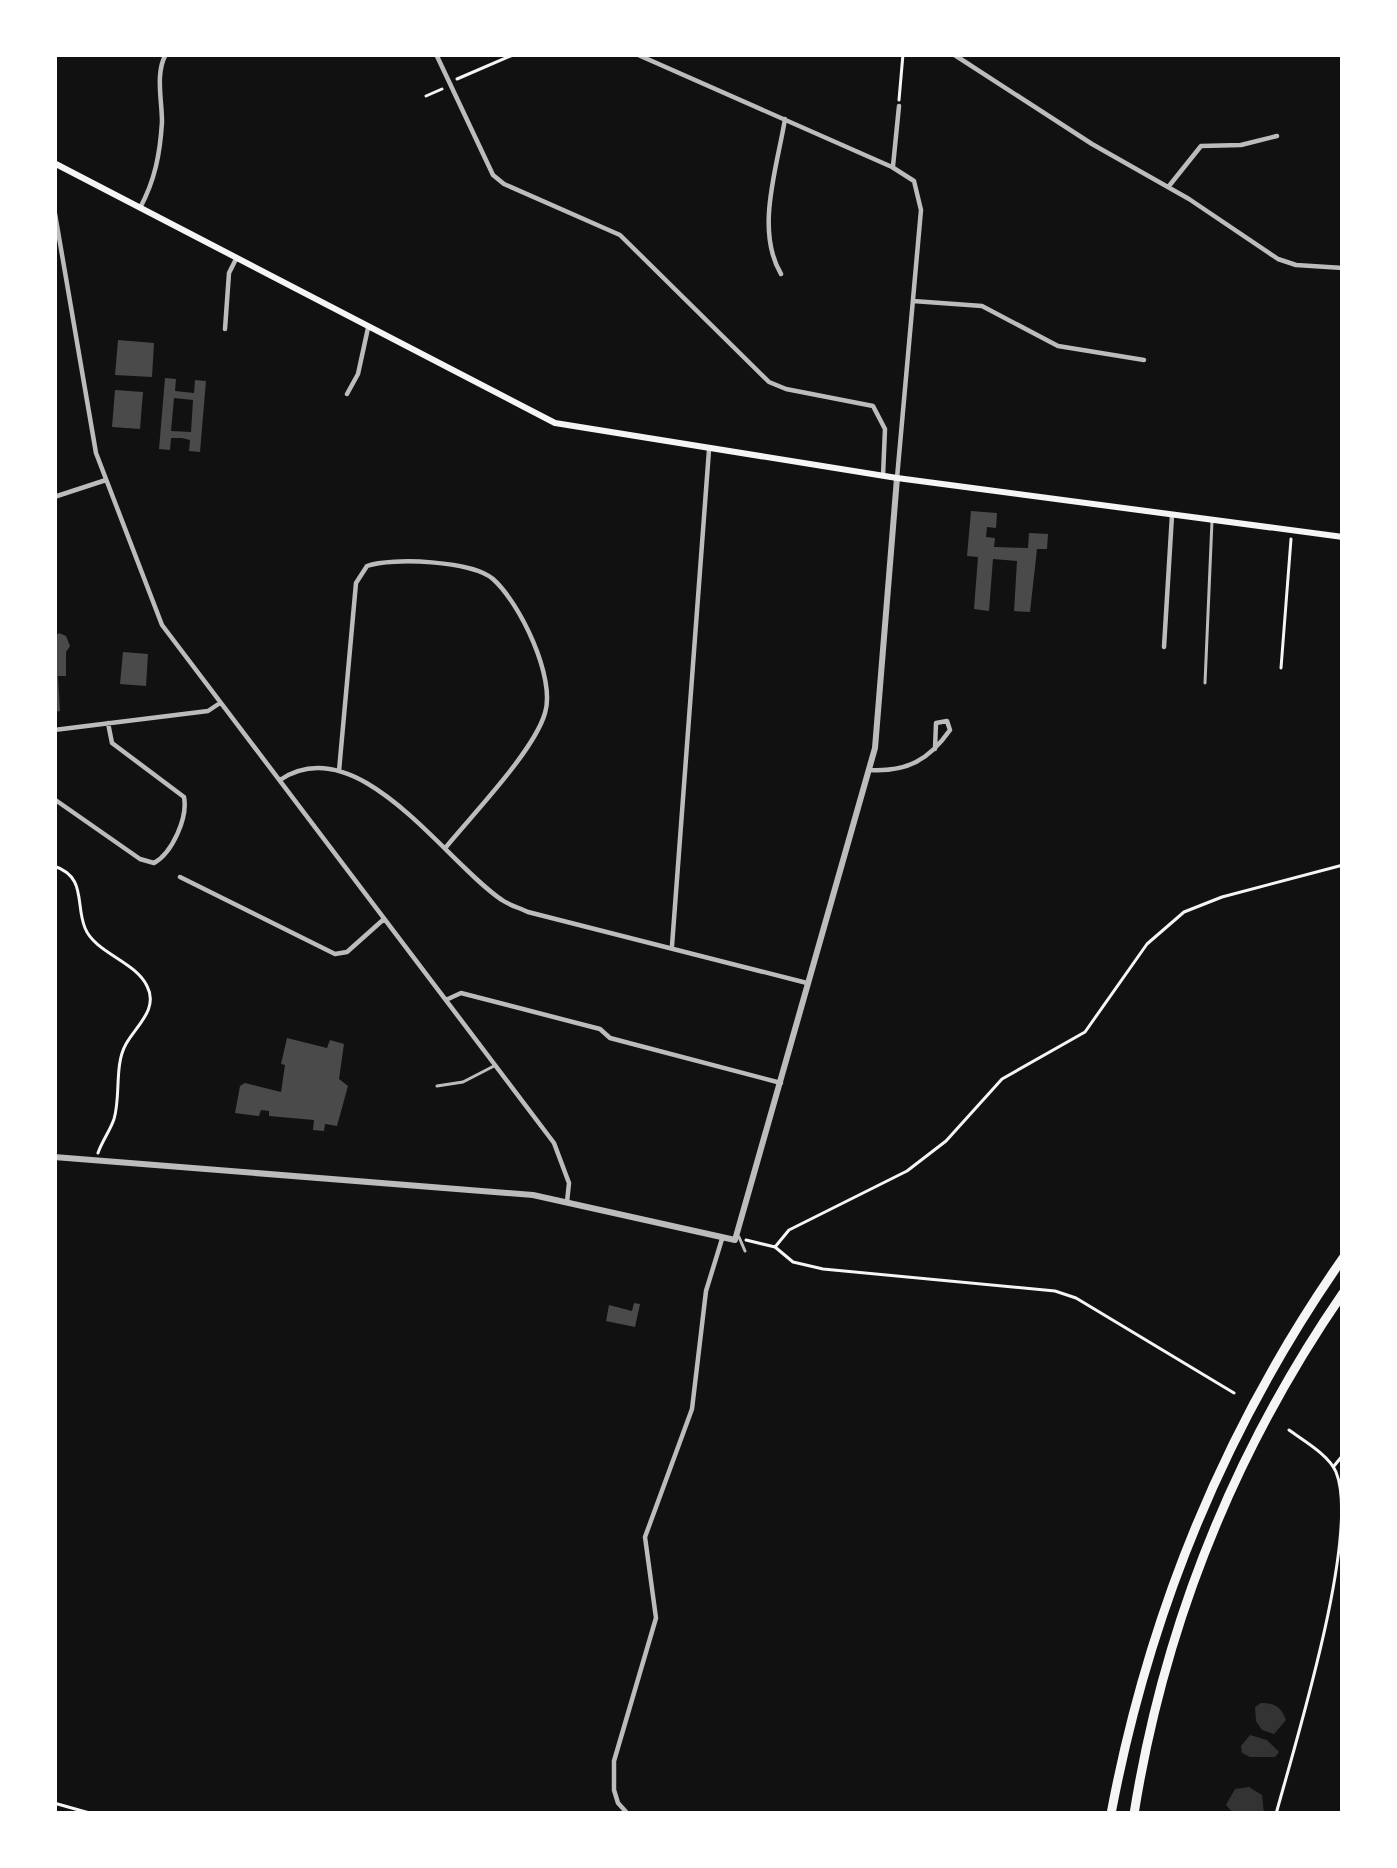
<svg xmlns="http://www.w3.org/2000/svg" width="1397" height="1868" font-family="'Noto Serif',serif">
  <rect width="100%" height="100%" fill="#111"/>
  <path fill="#333" d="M1261 1703C1275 1703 1281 1707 1286 1720L1274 1734 1262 1730 1256 1721 1255 1707Z
    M1250 1735 1267 1740 1279 1752 1275 1757H1250L1242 1753 1241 1746Z
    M1249 1787 1262 1795 1264 1814 1232 1812 1226 1805 1235 1789Z"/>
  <path fill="#4a4a4a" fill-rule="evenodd" d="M118 340 154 343 152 377 115 375Z
    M165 378 176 379 175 391 194 393 195 380 206 381 200 452 189 451 190 440 182 438H171L170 450 159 449ZM174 398 193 400 191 432 171 431Z
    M115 390 143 392 140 429 112 427Z
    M971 511 997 513 996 528 987 527 986 537 995 538 994 547 1028 548 1029 533 1048 534 1047 549H1037L1030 612 1014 611 1017 561 993 559 989 611 974 609 978 557 967 556Z
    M59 633 66 636 70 646 66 652V676H58L60 711 54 712V637Z
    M123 652 148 654 146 686 120 684Z
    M287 1038 327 1048 330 1040 344 1044 339 1079 348 1086 337 1126 325 1124 324 1131 313 1130 314 1120 269 1116V1111L261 1110 259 1116 235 1113 240 1086 245 1083 281 1092 285 1065 281 1064Z
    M634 1303 640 1304 635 1327 606 1321 609 1305 632 1311Z"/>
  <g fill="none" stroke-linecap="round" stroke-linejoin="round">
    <path stroke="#f5f5f5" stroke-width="3" d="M457 79 515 54
      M426 96 442 89
      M899 100 903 54
      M1281 668 1291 539
      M54 866C87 877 75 904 85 928 95 953 135 961 147 986 159 1009 136 1026 126 1044 114 1065 121 1096 114 1119 110 1131 102 1141 98 1153
      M746 1240 775 1247 793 1262 823 1269 1055 1291 1076 1298 1234 1393
      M775 1247 789 1230 907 1171 946 1141 1002 1079 1085 1032 1147 944 1184 912 1222 897 1343 865
      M1334 1466 1343 1455
      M54 1803 93 1814
      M1276 1814C1295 1744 1361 1533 1336 1472 1329 1455 1304 1441 1289 1430"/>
    <path stroke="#bcbcbc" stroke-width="3" d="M1205 683 1212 521
      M437 1086 463 1082 494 1066
      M739 1237 745 1251"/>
    <path stroke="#bcbcbc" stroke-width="4.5" d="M436 54 493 175 504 184 620 235 769 382 786 389 873 406 885 429 883 476
      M636 54 892 167 914 181 921 210 897 478
      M953 54 1092 144 1189 199 1278 259 1296 265 1343 268
      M1122 54H1137
      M893 166 899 106
      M1169 186 1201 146 1241 145 1277 136
      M54 208 96 453 162 625 554 1143 569 1183 567 1202
      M140 208C155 180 160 154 162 122 162 100 155 73 166 54
      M781 274C755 230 777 168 785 119
      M913 301 982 306 1058 346 1144 360
      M225 329 229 273 236 259
      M347 394 358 374 368 328
      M54 497 106 480
      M1164 647 1172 515
      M54 730 208 711 220 703
      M870 770C907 772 929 760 950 730L947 721 936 723 935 749
      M339 771 356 583 367 566C392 557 473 561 493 579 520 603 556 678 545 713 534 751 473 814 446 847
      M280 780C358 727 446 863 502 900 509 905 520 908 528 912L807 983
      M54 799 140 859 154 863C172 853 188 818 184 797L112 743 108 723
      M180 877 335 954 347 952 384 919
      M672 946 709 450
      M448 999 461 993 600 1029 610 1038 781 1083
      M628 1814 618 1803 614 1790V1761L656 1618 645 1537 692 1409 706 1291 722 1239"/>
    <path stroke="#bcbcbc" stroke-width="6" d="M54 1157 533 1195 735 1240 875 748 897 478"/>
    <path stroke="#f5f5f5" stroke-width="6" d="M54 163 555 423 897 478 1343 537"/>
    <path stroke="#f5f5f5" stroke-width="9" d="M1111 1814C1149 1612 1225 1427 1343 1258
      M1134 1814C1164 1626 1235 1450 1343 1293"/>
  </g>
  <rect width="1397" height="1868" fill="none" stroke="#ffffff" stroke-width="114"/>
</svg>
